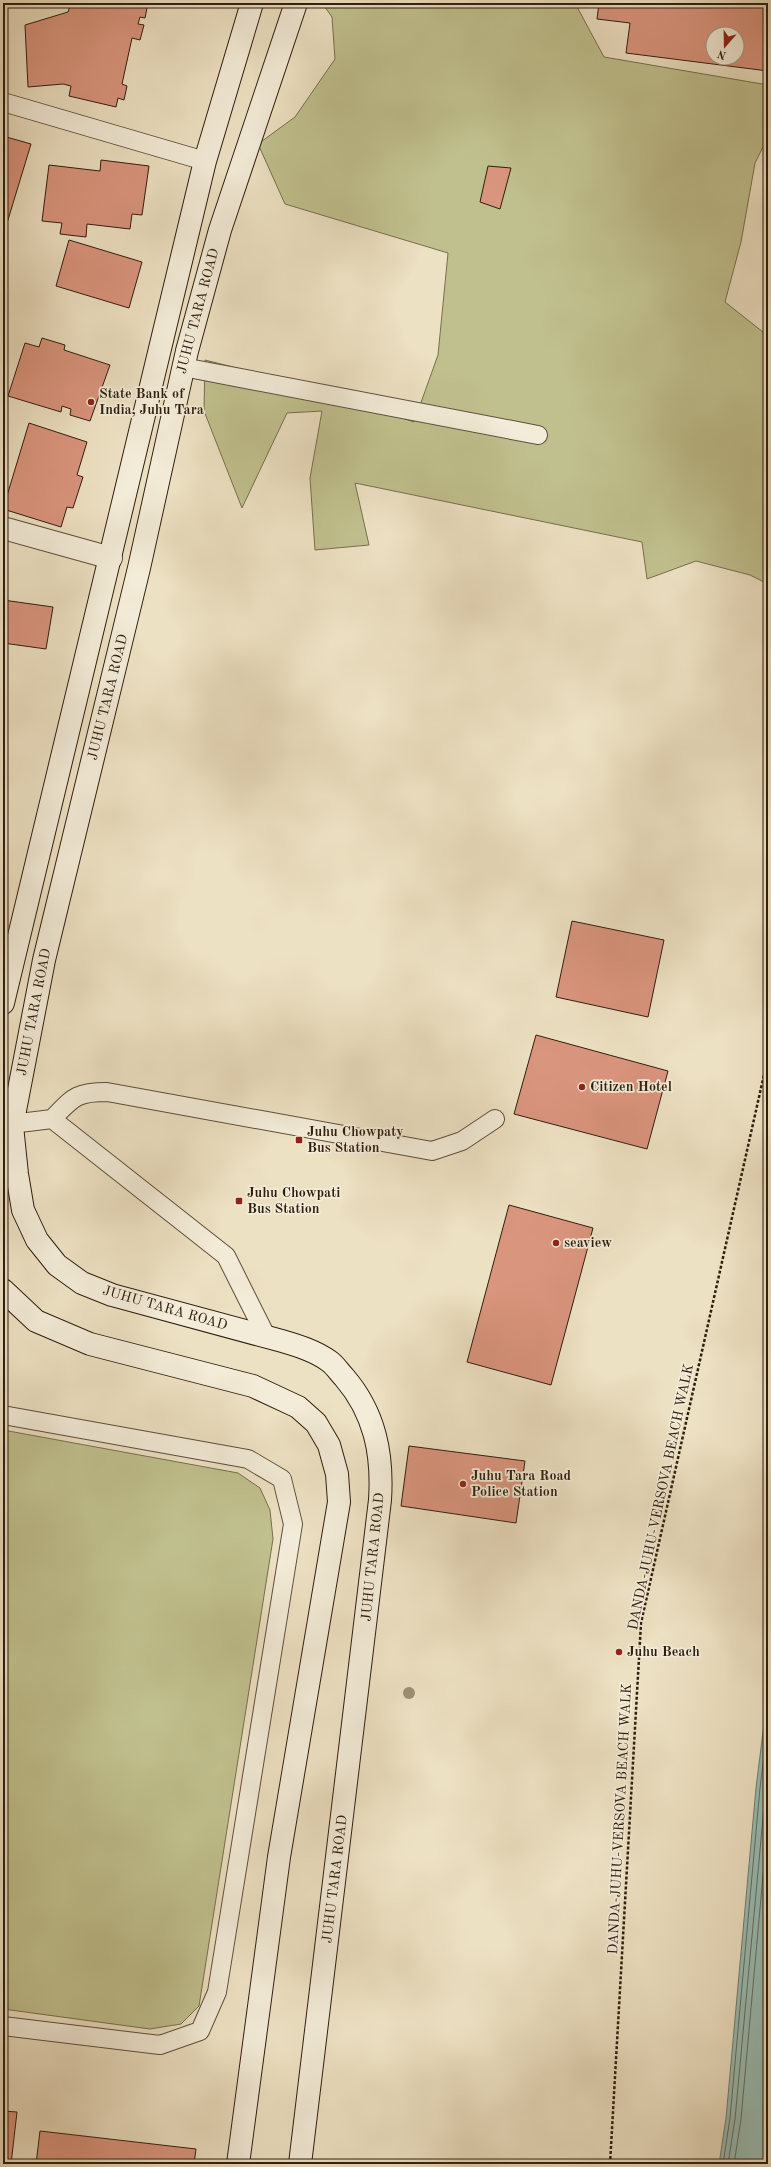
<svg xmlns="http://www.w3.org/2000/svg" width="771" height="2167" font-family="'Old Standard TT',serif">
  <rect width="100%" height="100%" fill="#ede1c3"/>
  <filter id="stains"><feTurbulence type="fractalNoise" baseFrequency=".005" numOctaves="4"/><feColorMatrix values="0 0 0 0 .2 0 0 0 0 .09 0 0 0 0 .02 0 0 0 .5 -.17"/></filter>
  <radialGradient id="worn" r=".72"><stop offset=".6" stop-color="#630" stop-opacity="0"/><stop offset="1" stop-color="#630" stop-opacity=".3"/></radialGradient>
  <path fill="#c0c08e" stroke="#786e4e" d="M322 3H577L576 5 604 57 768 85V137L755 163 741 242 725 302 768 336V584L750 575 696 561 647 579 642 542 355 483 369 545 315 550 310 478 322 411 287 413 242 508 204 411 205 360 305 385 414 422 438 355 448 253 285 204 258 144 295 117 335 59 332 17Z
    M3 1430 238 1473 260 1488 270 1510 273 1539 199 2006 181 2024 150 2029 3 2009Z"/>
  <path fill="#99bdb4" stroke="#6f7d72" d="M768 1692V2164H719L726 2118 756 1788Z"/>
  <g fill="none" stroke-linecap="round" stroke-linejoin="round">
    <path stroke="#646d62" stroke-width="1" d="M723 2164 730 2118 760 1788 768 1724
      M728 2164 735 2119 768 1764
      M734 2164 741 2119 768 1820"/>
  </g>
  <path fill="#da957e" stroke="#2f1d0f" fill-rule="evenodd" d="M71 3H148L145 18 140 17 138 24 144 25 140 40 132 38 122 84 127 86 124 100 118 98 116 107 69 96 71 86 63 84 28 87 25 25 68 12Z
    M599 3H768V71L626 53 630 23 597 19ZM713 34H737V58H713Z
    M3 136 31 144 4 233H3Z
    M101 160 149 166 142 215 132 214 130 229 87 224 86 237 60 234 62 223 42 221 49 165 100 171Z
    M488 166 511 168 500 209 480 202Z
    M69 240 142 262 129 308 56 286Z
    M42 338 65 345 64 350 110 365 90 421 70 415 71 409 62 406 61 412 8 396 25 343 39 347Z
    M29 423 87 442 77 475 83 477 73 508 67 507 61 527 3 509Z
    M3 600 53 607 46 649 3 643Z
    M572 921 664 940 648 1017 556 997Z
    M536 1035 668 1071 647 1149 514 1114Z
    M509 1205 593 1228 551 1385 467 1362Z
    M409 1446 525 1461 516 1523 401 1506Z
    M3 2111 17 2112 11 2164H3Z
    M40 2131 196 2149 194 2164H36Z"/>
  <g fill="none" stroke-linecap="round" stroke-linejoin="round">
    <g stroke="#5e4e3c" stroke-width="20">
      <path id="service" d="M3 102 205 161
        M183 367 538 435
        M52 1119C73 1098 75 1092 107 1092L432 1151 462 1141 495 1119
        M3 1125 52 1119 226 1256 266 1336
        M3 1415 248 1459 282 1479 293 1524 217 1992 200 2031 160 2045 3 2026"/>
    </g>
    <g stroke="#5e4e3c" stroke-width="24">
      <path id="minor" d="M3 528 111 558"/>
    </g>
    <g stroke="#2f1d0f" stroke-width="24">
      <path id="secondary" d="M296 3 220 230 187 351 139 568 44 960 12 1126 17 1174 23 1210 37 1240 57 1265 82 1283 112 1295 282 1341C299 1346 315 1351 329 1361 335 1365 339 1372 344 1377 375 1413 383 1454 380 1500L300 2164
        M3 1003 205 161 252 3
        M3 1290 36 1321 90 1344 253 1386 298 1407 316 1423 329 1445 337 1474 339 1502 279 1857 238 2164"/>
    </g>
    <path stroke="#2f1d0f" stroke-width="2.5" stroke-dasharray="3 2" stroke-linecap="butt" d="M610 2164 641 1623 768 1057"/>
    <use href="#service" stroke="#f3ecd8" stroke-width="18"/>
    <use href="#minor" stroke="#f3ecd8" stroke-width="22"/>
    <use href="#secondary" stroke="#f3ecd8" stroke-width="22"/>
  </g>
  <circle fill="#9c9075" cx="409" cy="1693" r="6"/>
  <g fill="#8f2418" stroke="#f3ecd8" stroke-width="1.5">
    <circle cx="91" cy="402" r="4"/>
    <circle cx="582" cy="1087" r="4"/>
    <rect x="295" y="1136" width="8" height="8" rx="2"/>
    <rect x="235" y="1197" width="8" height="8" rx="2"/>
    <circle cx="556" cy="1243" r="4"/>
    <circle cx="463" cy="1484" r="4"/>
    <circle cx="619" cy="1652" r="4"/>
  </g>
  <g text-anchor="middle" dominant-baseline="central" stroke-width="3.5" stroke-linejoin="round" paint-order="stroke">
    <g font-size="14" fill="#2f1d0f" stroke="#f3ecd8">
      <text transform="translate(198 311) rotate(-75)">JUHU TARA ROAD</text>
      <text transform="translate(108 697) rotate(-76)">JUHU TARA ROAD</text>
      <text transform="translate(34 1012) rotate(-79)">JUHU TARA ROAD</text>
      <text transform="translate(165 1308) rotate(16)">JUHU TARA ROAD</text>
      <text transform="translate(661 1497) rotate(-78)">DANDA-JUHU-VERSOVA BEACH WALK</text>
      <text transform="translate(373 1557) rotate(-84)">JUHU TARA ROAD</text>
      <text transform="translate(620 1819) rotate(-87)">DANDA-JUHU-VERSOVA BEACH WALK</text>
      <text transform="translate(335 1879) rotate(-83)">JUHU TARA ROAD</text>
    </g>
    <g font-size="14" font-weight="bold" fill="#2f1d0f" stroke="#f3ecd8" text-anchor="start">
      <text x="99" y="394">State Bank of<tspan x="99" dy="16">India, Juhu Tara</tspan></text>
      <text x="590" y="1087">Citizen Hotel</text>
      <text x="307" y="1132">Juhu Chowpaty<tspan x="307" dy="16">Bus Station</tspan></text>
      <text x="247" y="1193">Juhu Chowpati<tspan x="247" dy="16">Bus Station</tspan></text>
      <text x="564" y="1243">seaview</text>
      <text x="471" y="1476">Juhu Tara Road<tspan x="471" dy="16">Police Station</tspan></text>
      <text x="627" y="1652">Juhu Beach</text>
    </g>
  </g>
  <rect width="771" height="2167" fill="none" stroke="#ede1c3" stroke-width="16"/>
  <rect x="4" y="4" width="763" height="2159" fill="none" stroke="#2f1d0f" stroke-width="2"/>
  <rect x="8" y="8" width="755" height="2151" fill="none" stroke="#2f1d0f"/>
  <g transform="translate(725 46) rotate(200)"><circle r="19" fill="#f3ecd8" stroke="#a59988"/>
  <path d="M0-3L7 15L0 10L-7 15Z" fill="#8f2418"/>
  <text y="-6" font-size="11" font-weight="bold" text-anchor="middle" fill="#2f1d0f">N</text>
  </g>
  <rect width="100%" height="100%" filter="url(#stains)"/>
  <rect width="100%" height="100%" fill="url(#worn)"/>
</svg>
